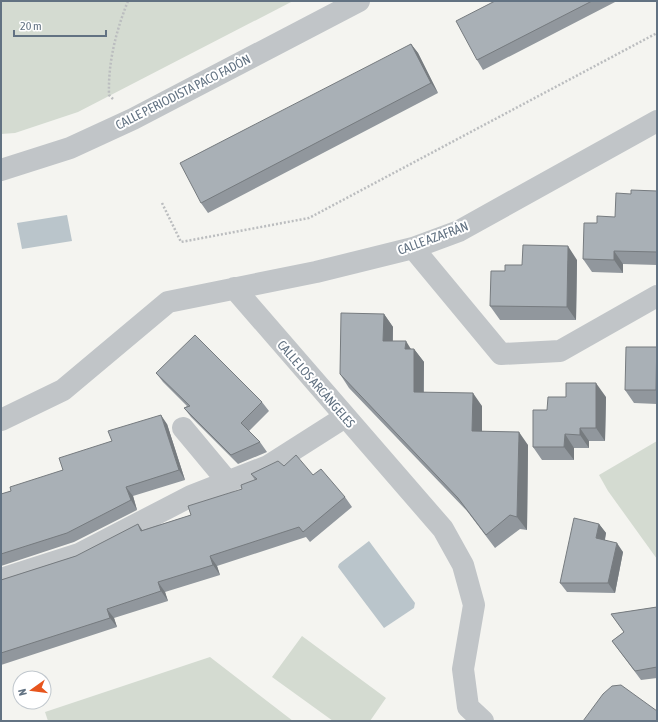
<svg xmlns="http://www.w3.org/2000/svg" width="658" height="722" font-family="'Asap Condensed',sans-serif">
  <rect width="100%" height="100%" fill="#f4f4f0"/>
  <path fill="#d4dbd1" d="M1 1H293L78 112 15 133 1 134Z
    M657 441V559L608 491 599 475Z
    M302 636 386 698 370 721H333L272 677Z
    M210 657 293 721H48L45 712Z"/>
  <path fill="#bac5cb" d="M67 215 72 241 22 249 17 223Z
    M369 541 415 603 414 608 384 628 338 567 339 564Z"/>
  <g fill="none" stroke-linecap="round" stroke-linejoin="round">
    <path stroke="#bbbdbf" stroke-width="2.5" stroke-dasharray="2 2" stroke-linecap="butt" d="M113 99 109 95C108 62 116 31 128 1
      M162 203 181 242 309 218 657 33"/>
    <path stroke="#c1c5c8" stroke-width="22" d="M1 170 70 148 133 119 359 1
      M413 248 501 354 560 351 657 296
      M234 288 443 529 463 565 474 605 463 669 468 707 483 721
      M1 420 63 390 168 302 316 272 413 248 459 231 657 121
      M183 428 228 482
      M1 579 79 554 191 496 268 466 345 417"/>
  </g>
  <path fill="#91979d" d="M495 1H617L483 70 477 60Z
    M411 44 418 53 438 93 208 213 201 203Z
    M657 191V265L623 264V273L592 272 583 259 597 223 615 217 631 194Z
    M577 260 576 320H500L490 306 505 271 522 265Z
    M384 314 393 327V341L411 349H414L424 362V392L482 406V431L528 445 527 530 520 529 495 548 467 511 349 388 340 374Z
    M657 333V404L634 403 625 390 657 347Z
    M156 373 262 402 269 411 249 431 260 442 267 452 238 464 191 417 184 408 187 406 163 382Z
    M566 397H606L605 441H589V448H574V460H542L533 447 547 410Z
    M167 424 185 480 133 496 137 510 74 542 1 566V494L11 491 63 470 112 441Z
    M284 466 313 475 345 497 352 507 310 542 306 537 217 566 220 575 165 592 168 601 114 618 117 627 1 665V580L76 556 143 530 191 515 242 489 255 480 251 474Z
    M599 524 606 533 605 540 623 552 615 593 567 592 560 583Z
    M657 607V678L641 680 612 641 624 632 611 614Z"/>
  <path fill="#767b7f" d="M411 44 418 53 438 93 431 83Z
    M568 246 577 260 576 320 567 307Z
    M614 251 623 264V273L614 260Z
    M384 314 393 327 392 354 383 341Z
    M406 341 414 354V349L424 362 423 405 414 392 405 349Z
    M596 383 606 397 605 441 596 428Z
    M473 393 482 406V444L472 431Z
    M161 415 167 424 185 480 179 470Z
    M580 428 589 441V448L580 435Z
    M519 432 528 445 527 530 517 517Z
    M565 434 574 448V460L564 447Z
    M126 487 133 496 137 510 131 500Z
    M138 524 145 534 141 531Z
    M599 524 606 533 603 548 596 538Z
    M617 543 623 552 615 593 608 583Z
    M210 556 217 566 220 575 213 565Z
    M158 582 165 592 168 601 161 591Z
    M107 609 114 618 117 627 110 618Z"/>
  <path fill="#a9b0b6" stroke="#767b7f" d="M495 1H592L477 60 456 21Z
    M411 44 431 83 201 203 180 163Z
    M631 190 657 191V252L614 251V260L583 259 584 223H597V216L615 217 616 193 631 194Z
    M523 245 568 246 567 307 490 306 491 271H505V265H522Z
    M341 313 384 314 383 341H406L405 349H414V392L473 393 472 431 519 432 517 517 510 515 486 535 458 498 340 374Z
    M657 333 656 390H625L626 347H657Z
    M195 335 262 402 241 423 260 442 231 455 184 408 190 406 156 373Z
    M566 383H596V428H580V435L565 434 564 447H533V410H547L548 397H566Z
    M161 415 179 470 126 487 131 500 67 533 1 554V494L11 491 10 487 63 470 59 458 112 441 108 431Z
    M296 455 313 475 321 469 345 497 303 532 299 527 210 556 213 565 158 582 161 591 107 609 110 618 1 653V580L76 556 138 524 141 531 191 515 188 506 242 489 241 485 257 479 251 474 278 461 284 466Z
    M574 518 599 524 596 538 617 543 608 583H560Z
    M657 607V667L635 671 612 641 624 632 611 614Z
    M621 685 657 711V721H583L603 694 612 686Z"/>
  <g text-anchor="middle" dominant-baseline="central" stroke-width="4" stroke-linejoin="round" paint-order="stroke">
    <g font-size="13" fill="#627282" stroke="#fff">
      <text transform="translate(183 92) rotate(-27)">CALLE PERIODISTA PACO FADÓN</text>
      <text transform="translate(433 238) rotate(-20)">CALLE AZAFRÁN</text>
      <text transform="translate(316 384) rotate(49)">CALLE LOS ARCÁNGELES</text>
    </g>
  </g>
  <rect width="658" height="722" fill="none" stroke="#627282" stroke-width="4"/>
  <g transform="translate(32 690) rotate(256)"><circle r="19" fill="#ffffff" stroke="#c0c7cd"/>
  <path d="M0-3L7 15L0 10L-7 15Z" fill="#e7551d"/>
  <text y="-6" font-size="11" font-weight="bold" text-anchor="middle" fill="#627282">N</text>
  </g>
  <path d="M14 30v6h92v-6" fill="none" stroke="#627282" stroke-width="2"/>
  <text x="20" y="30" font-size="12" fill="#627282" stroke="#ffffff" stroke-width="3" paint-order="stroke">20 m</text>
</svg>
